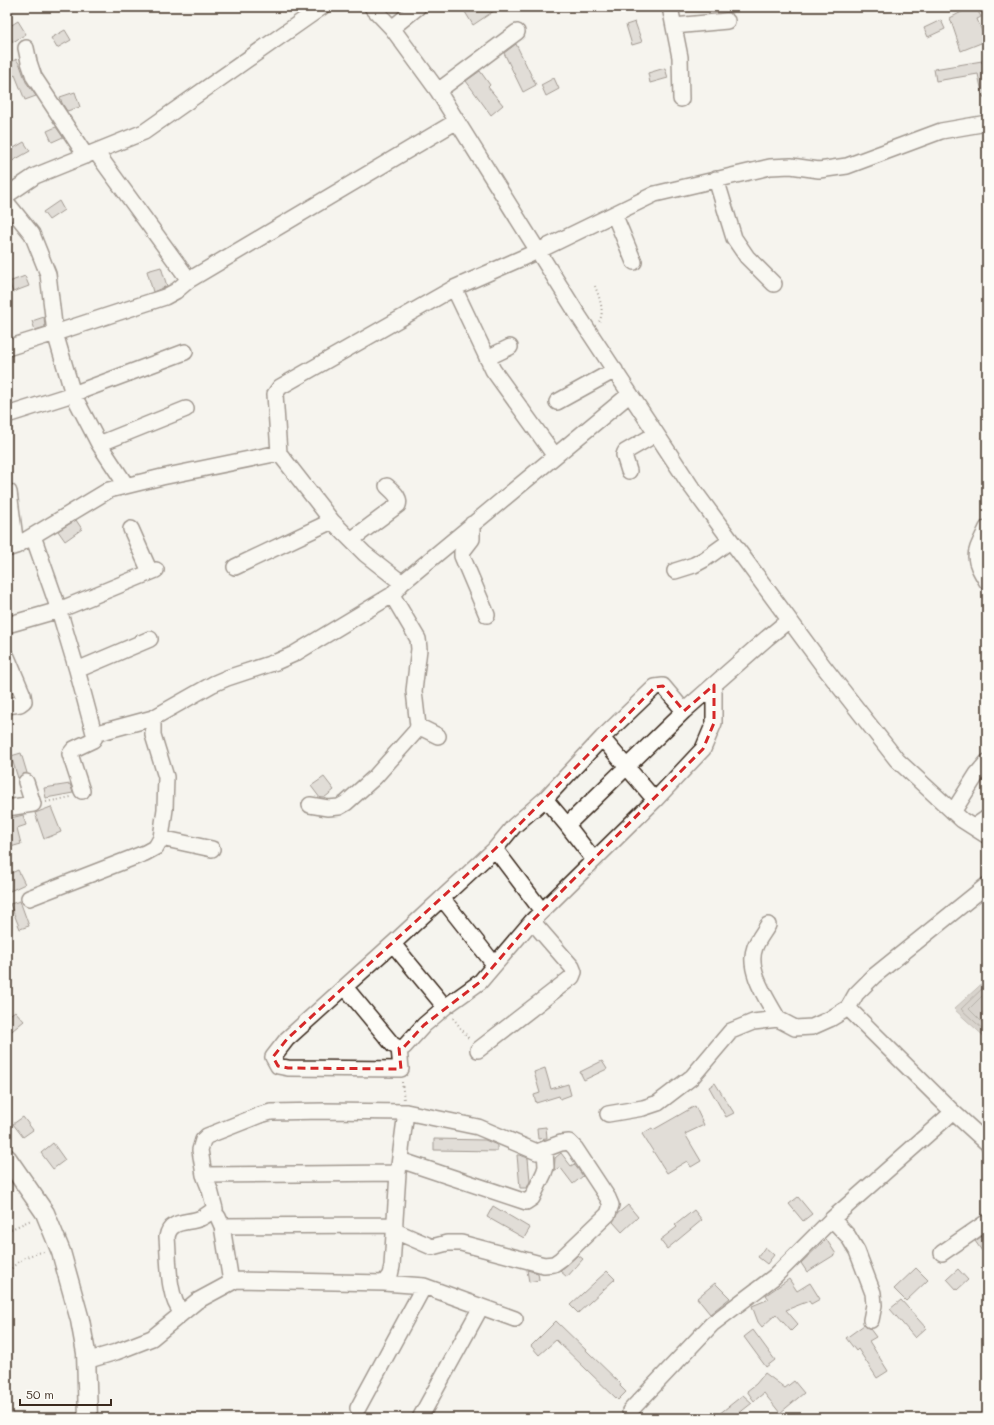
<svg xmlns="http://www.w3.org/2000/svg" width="994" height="1425" font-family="Mali,sans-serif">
  <rect width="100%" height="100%" fill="#f5f4ee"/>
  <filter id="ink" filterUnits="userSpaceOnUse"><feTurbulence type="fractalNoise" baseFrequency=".025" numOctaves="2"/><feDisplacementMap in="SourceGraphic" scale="8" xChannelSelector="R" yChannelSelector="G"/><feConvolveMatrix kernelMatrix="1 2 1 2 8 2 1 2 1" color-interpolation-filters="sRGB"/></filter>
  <g filter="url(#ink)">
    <path fill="#b4aca4" stroke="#84786e" d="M987 979V1039L954 1009Z"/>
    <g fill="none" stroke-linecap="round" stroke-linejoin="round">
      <path stroke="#6b5e54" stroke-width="1" d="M987 984 961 1009 987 1033
        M987 991 969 1009 987 1027"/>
    </g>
    <path fill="#c7c1bb" stroke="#3b2a1e" d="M462 7H500L473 25Z
      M971 7H976L981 17 977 19 986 41 961 51 950 18Z
      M941 20 945 29 928 37 924 28Z
      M18 21 26 34 13 42 7 31V28Z
      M635 22 642 42 632 45 626 25Z
      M65 30 71 40 57 48 51 38Z
      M516 44 536 85 523 92 504 53Z
      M16 59 20 65 26 82 36 96 25 100 15 75 7 80V66Z
      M982 61V63L987 62V97H983L978 74 936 81 934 69Z
      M665 68 668 78 650 83 648 73Z
      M480 71 490 85 488 87 503 105 491 115 466 81Z
      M554 78 559 89 546 96 541 85Z
      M75 92 80 107 67 111 62 103 60 97Z
      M56 127 63 137 52 142 47 131Z
      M24 142 30 151 7 164V152Z
      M59 201 64 210 49 220 43 212Z
      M161 267 167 286 153 292 147 271Z
      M25 276 29 286 13 292 9 282Z
      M44 317 45 327 35 330 32 321Z
      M76 520 82 529 65 541 58 531Z
      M21 753 27 773 23 774 18 778 11 756Z
      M324 777 334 790 324 798H320L311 786Z
      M70 784 73 793 46 798 44 788Z
      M51 807 61 832 44 839 35 813Z
      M23 815 26 825 17 828 21 844 7 848V819Z
      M18 870 25 884 10 891 7 884V875Z
      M20 901 29 926 20 929 10 904Z
      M15 1011 24 1021 7 1035V1017Z
      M602 1061 607 1069 584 1080 580 1072Z
      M545 1068 551 1089 568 1084 571 1095 560 1099 559 1096 536 1103 534 1095 540 1093 534 1072Z
      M715 1083 734 1113 726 1117 709 1087Z
      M695 1106 704 1125 685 1134 701 1161 691 1167 687 1161 667 1173 642 1134 652 1128 653 1130Z
      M23 1117 33 1130 23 1137 13 1124Z
      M546 1127 547 1138 538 1139 537 1128Z
      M434 1139 485 1140 497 1145V1151L434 1150Z
      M53 1143 65 1160 53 1169 41 1153Z
      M561 1153 571 1166 574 1164 583 1176 573 1184 560 1167 554 1171 555 1158Z
      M517 1155H520L528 1158 530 1181 527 1188H520Z
      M798 1197 812 1214 803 1221 789 1204Z
      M628 1205 638 1217 622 1232 613 1222 617 1214Z
      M493 1206 530 1228 524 1238 487 1217Z
      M694 1210 702 1220 667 1249 660 1240 677 1227 675 1225Z
      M987 1233V1258L975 1241Z
      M826 1239 836 1254 807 1272 801 1263Z
      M765 1247 774 1255 767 1264 758 1257Z
      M578 1255 583 1259 567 1277 560 1271Z
      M916 1268 928 1280 906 1301 894 1289Z
      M958 1269 968 1280 957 1290 947 1279Z
      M527 1270 538 1273 539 1280 529 1282Z
      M607 1271 615 1279 578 1313 570 1305Z
      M789 1279 797 1291 810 1283 820 1299 811 1304 809 1301 786 1310 798 1324 791 1331 776 1314 762 1327 758 1322 752 1306 769 1299 766 1295Z
      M715 1283 730 1298 710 1314 697 1298Z
      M901 1300 926 1328 915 1338 890 1309Z
      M556 1321 621 1384 620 1386 626 1392 618 1400 556 1340 539 1355 531 1346Z
      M864 1325 870 1329 876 1337 869 1341 888 1371 877 1378 858 1349 856 1351 846 1338Z
      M753 1330 775 1360 766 1367 744 1337Z
      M765 1373 785 1388 794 1381 804 1393 780 1413 764 1393 754 1401 747 1391 756 1384Z
      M743 1395 752 1403 733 1418H714Z"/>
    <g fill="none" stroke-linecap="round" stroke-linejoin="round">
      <g stroke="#3b2a1e" stroke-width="18">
        <path id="minor" d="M372 7 392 28 438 91 578 315 690 485 824 667 897 760 962 820 987 836
          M670 7 680 57 681 99
          M674 26 727 21
          M392 28 418 7
          M26 48 29 62 34 77 86 156
          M438 91 517 32
          M96 152 189 280
          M716 179 734 238 747 257 774 284
          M7 195 35 176 144 132 322 7
          M7 203 32 234 48 274 55 333 7 348
          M614 214 634 262
          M454 288 493 370 555 456
          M487 358 510 347
          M557 402 615 370
          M7 415 73 394 185 352
          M99 444 186 409
          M279 453 275 394 280 387 454 288 538 251 655 194 770 167 791 166 819 170 847 166 941 131 987 123
          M629 471 624 455 625 452 656 434
          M126 485 99 444 73 394 55 333 165 297 176 291 189 280 457 121
          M9 492 16 546
          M472 524V539L462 552V556L487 615
          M987 528C974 556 971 555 987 582
          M131 529 150 572
          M33 536 59 610 77 670 150 639
          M351 540 398 505C401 497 392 491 387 486
          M7 549 16 546 109 490 162 477 279 453 332 521 365 554 402 583
          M235 567 332 521
          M675 571 694 565 705 559 730 541
          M7 625 59 610 156 570
          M7 657 23 695 24 701 20 704 7 706
          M77 670 95 737 93 740 74 749 70 754 82 791
          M684 711 663 686 655 687 602 738 545 799 567 825 594 860 655 800 703 749 714 723V685
          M418 726 438 736
          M94 734 153 718
          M602 738 655 800
          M310 805 328 808 339 807 346 803 375 777 416 731 418 726 414 691 419 649 418 639 392 595
          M7 808 33 804 26 782
          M953 812 977 774 987 762
          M567 825 684 711 767 638 789 620
          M974 827 987 818
          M161 838 212 849
          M495 849 514 826 545 799
          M987 885 874 976 856 994 848 1008 953 1112 987 1143
          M29 898 145 853 156 847 161 838 165 809 166 777 153 735V718L213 684 227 678 276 662 294 654 392 595 402 583 630 394
          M442 898 494 964
          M768 925C764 932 758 939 755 947 746 970 767 999 778 1019
          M393 944 445 1007
          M345 987 393 1045 399 1048 404 1047 424 1025 445 1007 480 982 532 921
          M399 1048 401 1069 288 1068 278 1066 273 1057 287 1039 398 939 495 849 542 911
          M478 1050 572 977 574 972 572 967 532 921 594 860
          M608 1114 643 1108 658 1103 692 1077 731 1031 753 1022 778 1019 795 1028 812 1027 830 1019 848 1008
          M400 1160 526 1202 532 1198 544 1173 546 1167 545 1150
          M204 1175 398 1173
          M218 1217 222 1226 231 1282
          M832 1219 848 1236 857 1251 873 1293 874 1305 871 1320
          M222 1226 395 1225
          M942 1253 987 1222
          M384 1283 390 1275 392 1266 398 1173 406 1112
          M182 1313C167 1296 169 1260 167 1237 170 1219 188 1224 201 1218 206 1216 210 1212 215 1209L210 1190 204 1175 200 1150 203 1140 207 1136 260 1115 271 1112 324 1111 406 1112 478 1127 537 1152 561 1143 569 1142 575 1148 608 1198 611 1205 608 1214 561 1259 554 1264 544 1265 461 1243H447L432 1247 395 1231
          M86 1361 116 1352 152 1338 197 1301 236 1280 384 1283 424 1286 515 1319
          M358 1408 424 1286
          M630 1411 712 1324 774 1277 832 1219 953 1112
          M420 1418 481 1307"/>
      </g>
      <g stroke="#3b2a1e" stroke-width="21">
        <path id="tertiary" d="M7 1158 45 1213 61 1252 80 1320 86 1353 88 1418"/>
      </g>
      <path stroke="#3b2a1e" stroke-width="2" stroke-dasharray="1 3" stroke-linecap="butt" d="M595 286C599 297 606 313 598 323
        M46 802 71 797
        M453 1018 470 1040
        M402 1082 404 1100
        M7 1231 31 1220
        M7 1275C15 1261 30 1253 45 1252"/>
      <use href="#minor" stroke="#fdfcf7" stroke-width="15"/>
      <use href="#tertiary" stroke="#fdfcf7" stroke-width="18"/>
    </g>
  </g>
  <path d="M0 0H994V1425H0ZM714 685V723L703 749 532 921 480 982 424 1025 404 1047 399 1048 401 1069 288 1068 278 1066 273 1057 287 1039 495 849 655 687 663 686 684 711Z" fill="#f5f4ee" fill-opacity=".55" fill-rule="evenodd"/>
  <path fill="none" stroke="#d62828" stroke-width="3" stroke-dasharray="8 5" stroke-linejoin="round" d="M714 685V723L703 749 532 921 480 982 424 1025 404 1047 399 1048 401 1069 288 1068 278 1066 273 1057 287 1039 495 849 655 687 663 686 684 711Z"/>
  <rect width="994" height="1425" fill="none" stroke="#fdfcf7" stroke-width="24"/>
  <rect x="12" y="12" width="970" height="1401" fill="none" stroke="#3b2a1e" stroke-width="1.5" filter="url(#ink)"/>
  <path d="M20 1399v6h91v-6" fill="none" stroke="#3b2a1e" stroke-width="2"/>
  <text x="26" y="1399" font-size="12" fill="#3b2a1e" stroke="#fdfcf7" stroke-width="3" paint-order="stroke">50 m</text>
</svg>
